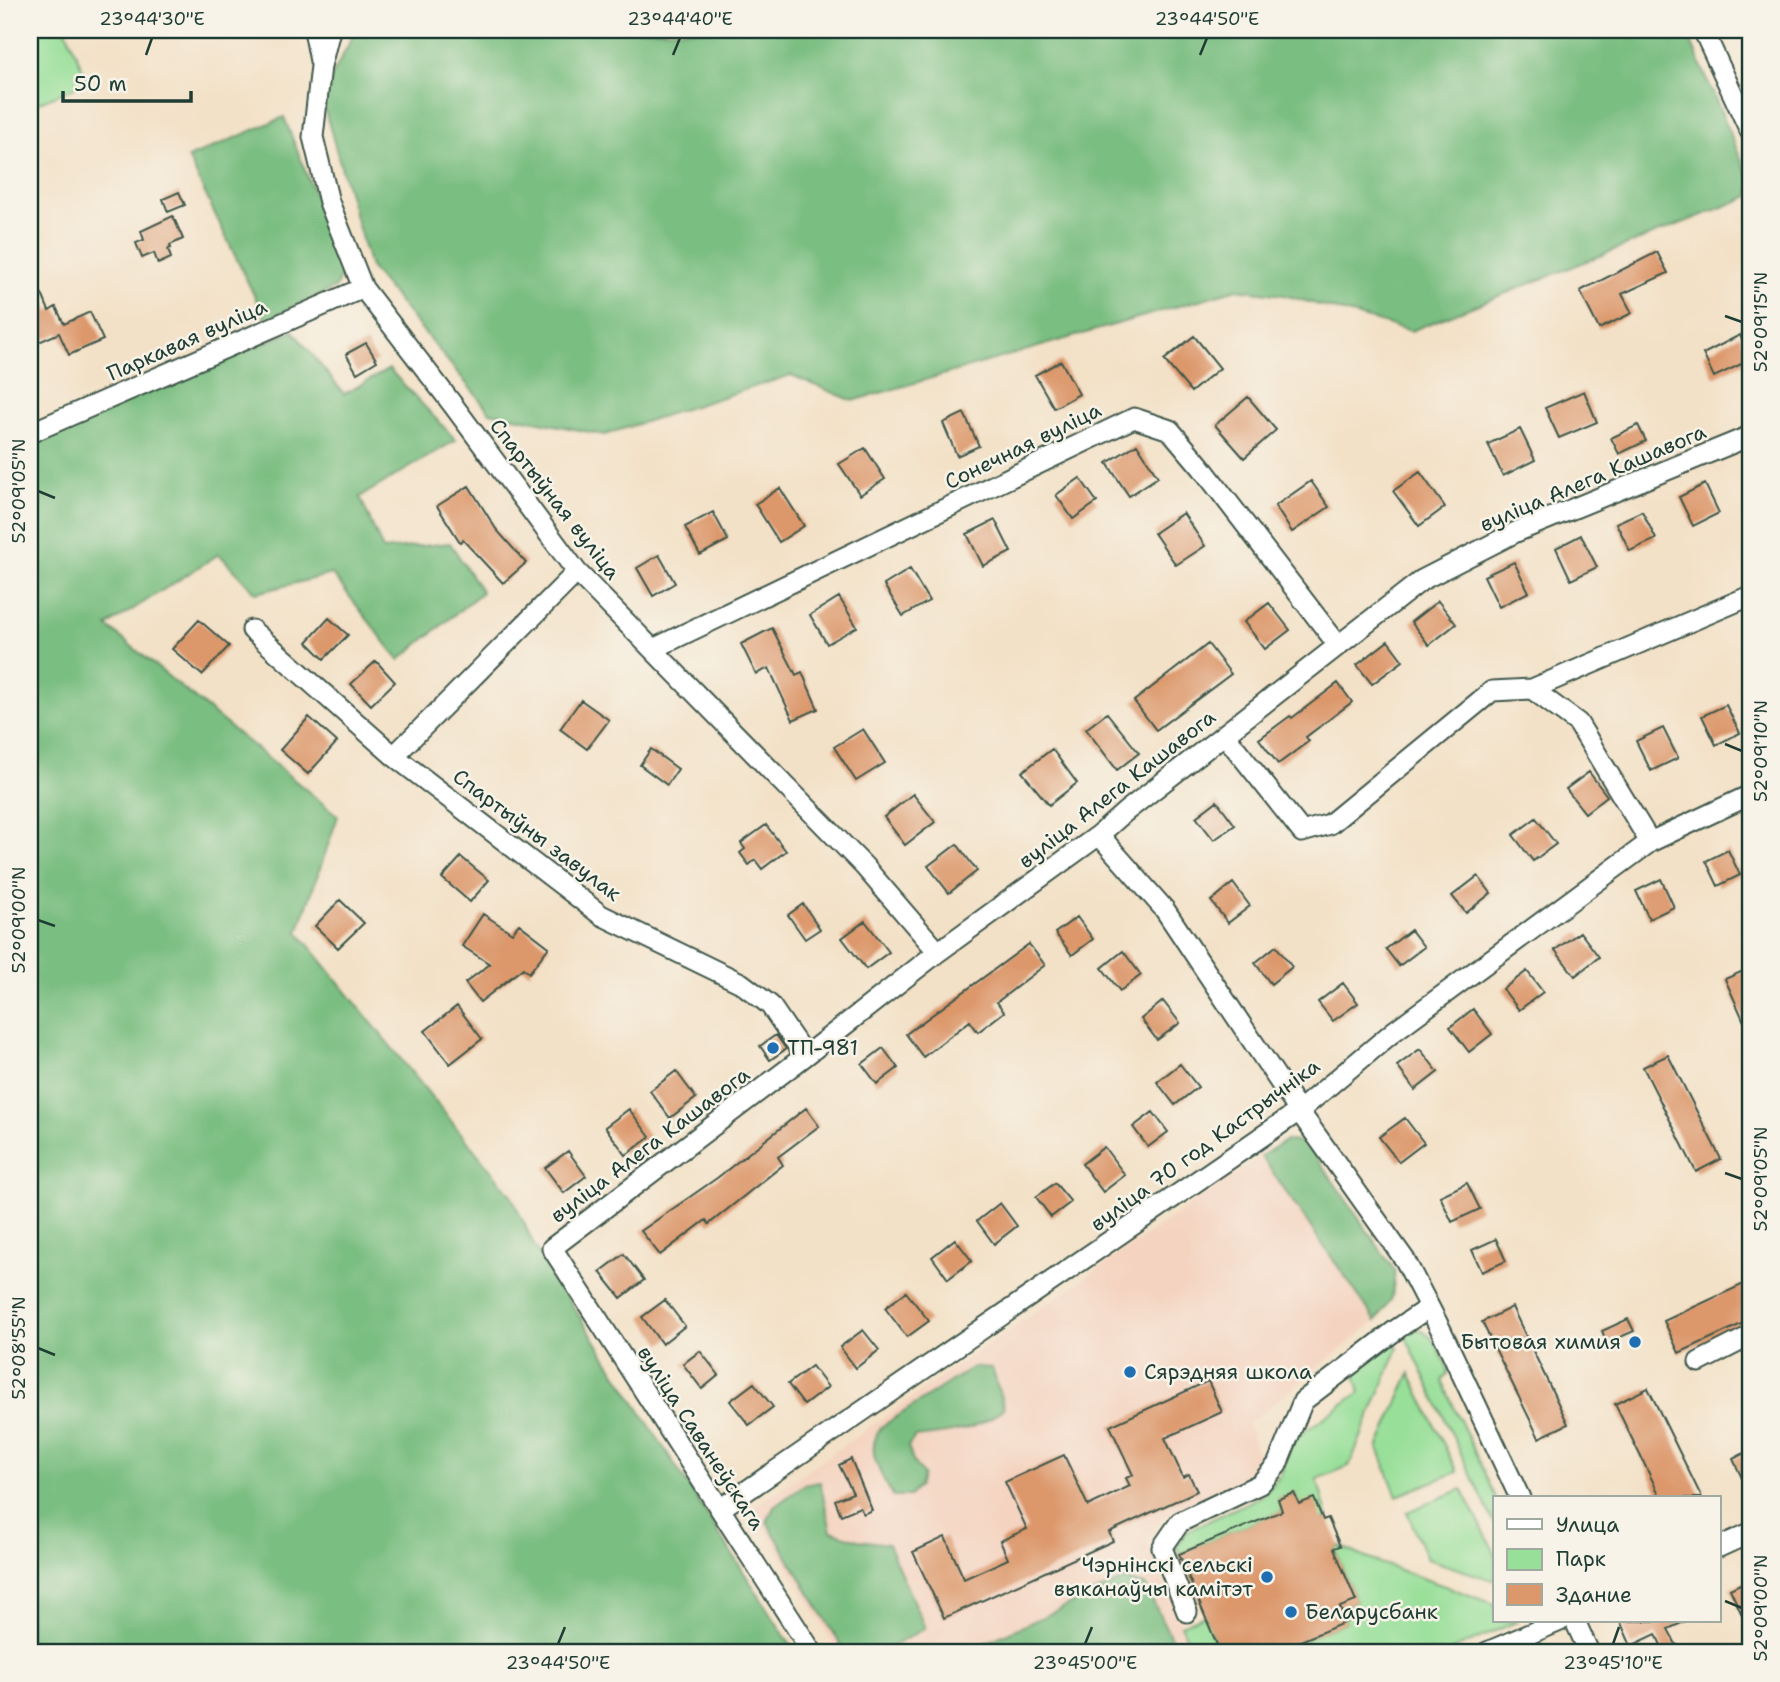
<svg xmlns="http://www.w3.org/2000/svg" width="1780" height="1682" font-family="'Shantell Sans',sans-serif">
  <rect width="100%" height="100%" fill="#f7f3e8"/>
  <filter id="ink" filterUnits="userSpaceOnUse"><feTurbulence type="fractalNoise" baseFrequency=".0143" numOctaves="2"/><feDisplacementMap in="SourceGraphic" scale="14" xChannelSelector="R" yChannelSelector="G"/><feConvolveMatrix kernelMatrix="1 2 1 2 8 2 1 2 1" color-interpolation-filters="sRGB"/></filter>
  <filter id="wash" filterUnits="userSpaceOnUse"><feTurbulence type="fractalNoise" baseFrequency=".00686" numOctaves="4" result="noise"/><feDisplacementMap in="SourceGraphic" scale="28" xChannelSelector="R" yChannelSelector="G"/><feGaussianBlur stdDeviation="1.57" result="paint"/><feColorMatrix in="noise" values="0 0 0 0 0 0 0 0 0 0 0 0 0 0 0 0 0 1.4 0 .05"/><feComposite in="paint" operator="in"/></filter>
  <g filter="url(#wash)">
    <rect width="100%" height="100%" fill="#f3e1c7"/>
    <path fill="#f4d3c0" d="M1261 1156 1376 1321 1248 1424 1262 1467 1163 1518 1147 1542 1193 1652H838L753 1508Z"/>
    <path fill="#98df99" stroke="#5c8e66" stroke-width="2" d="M30 30H66L88 82 30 106Z
      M1411 1327C1435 1332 1440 1352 1449 1372L1442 1381 1496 1498 1495 1525 1403 1331Z
      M1392 1340 1398 1348 1349 1466 1317 1479 1328 1518 1323 1520 1299 1504 1294 1493 1278 1499 1282 1511 1179 1554 1177 1546 1187 1531 1264 1495 1280 1476 1291 1446V1438L1305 1431 1360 1392 1353 1369Z
      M1410 1373 1457 1472 1397 1496 1378 1448Z
      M1462 1489 1495 1553V1581L1427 1559 1407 1512Z
      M1340 1546 1366 1558 1495 1604V1621H1518L1448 1652H1294L1291 1645 1346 1622 1340 1608 1356 1601 1334 1548Z
      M1204 1615 1220 1652H1193L1181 1625Z"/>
    <path fill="#7abe81" stroke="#4c7e5a" stroke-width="2" d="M356 30H1686L1750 180V196L1411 331 1284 295 1237 289 853 401 791 375 604 435 490 412 370 267 321 97Z
      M284 117 344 269 335 288 266 320 188 158Z
      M293 331 344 394 389 369 456 440 360 497 383 550 450 543 482 592 399 660 332 574 256 593 219 554 107 626 338 816 298 932 511 1195 535 1247 795 1652H30V439Z
      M1285 1141 1306 1142 1395 1271 1392 1298 1376 1321 1261 1156Z
      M973 1367 992 1368 1004 1408C982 1430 945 1434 915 1437L908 1446 914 1463 923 1475 919 1486 910 1496H893C880 1473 864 1451 881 1427Z
      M820 1482 831 1531 858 1540 888 1544 925 1628 882 1652H845L767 1522 774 1507 804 1485Z
      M1123 1580 1145 1585 1178 1652H966Z"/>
    <g id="blocks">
      <path fill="#dc976a" d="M179 192 185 205 168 212 163 199Z
        M173 216 183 239 170 245 171 248 168 249 171 258 158 264 154 253 142 258 136 243 144 240 141 231Z
        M1657 252 1668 273 1622 294 1632 313 1599 329 1580 291Z
        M42 294 49 311 56 307 64 324 90 312 103 340 69 355 59 333 30 346V300Z
        M1740 335 1750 360 1714 377 1703 354Z
        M1194 336 1220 368 1191 392 1164 360Z
        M366 343 377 361 357 373 346 354Z
        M1061 361 1079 394 1054 408 1035 375Z
        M1584 391 1597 422 1559 438 1545 408Z
        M1248 397 1276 430 1244 458 1215 425Z
        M964 413 979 446 957 456 943 423Z
        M1638 425 1646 441 1619 454 1611 438Z
        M1520 429 1535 460 1503 476 1488 444Z
        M1137 444 1158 477 1129 496 1107 463Z
        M865 448 885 479 860 495 839 464Z
        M1420 472 1445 507 1419 526 1393 491Z
        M1080 478 1097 502 1073 519 1056 495Z
        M1311 481 1329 507 1292 532 1275 506Z
        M1705 484 1719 513 1693 526 1679 497Z
        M469 486 496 529 526 563 503 583 463 540 460 542 437 506Z
        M780 488 804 526 779 542 755 504Z
        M1642 511 1656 539 1630 551 1616 523Z
        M713 512 728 540 700 555 685 527Z
        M1183 513 1205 546 1176 565 1154 533Z
        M995 520 1011 552 983 566 967 534Z
        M1581 535 1597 567 1571 580 1556 548Z
        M659 555 675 583 653 596 637 568Z
        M1514 562 1529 592 1499 607 1484 576Z
        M910 569 929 601 903 616 884 585Z
        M839 597 857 627 827 644 810 615Z
        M1438 601 1456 624 1429 645 1411 622Z
        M1269 603 1290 630 1265 649 1244 622Z
        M329 618 348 635 324 659 307 642Z
        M199 620 229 646 202 675 172 649Z
        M772 628 796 675 802 672 818 709 793 720 769 668 756 674 741 644Z
        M1388 641 1403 661 1372 684 1357 665Z
        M1208 644 1231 674 1156 730 1134 701Z
        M376 661 395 682 371 705 351 684Z
        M1338 683 1352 702 1306 737 1309 741 1278 764 1259 739 1290 716 1292 718Z
        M581 700 609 720 587 749 560 729Z
        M1726 705 1740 733 1716 745 1702 716Z
        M1107 713 1139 753 1117 770 1086 729Z
        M309 717 337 742 308 774 280 750Z
        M1663 728 1678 758 1651 771 1636 741Z
        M863 729 885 763 856 781 834 747Z
        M651 749 678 769 667 785 640 765Z
        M1052 749 1077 783 1049 805 1022 772Z
        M1589 772 1607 796 1585 813 1566 789Z
        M913 794 935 822 905 845 884 817Z
        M1217 801 1235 825 1214 840 1196 817Z
        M1536 818 1556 844 1533 861 1513 835Z
        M766 825 786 851 762 869 755 860 749 865 740 853 745 849 741 843Z
        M957 844 977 871 949 893 928 866Z
        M1728 850 1740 875 1718 886 1706 861Z
        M461 857 489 880 470 902 442 878Z
        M1478 876 1491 893 1466 913 1452 896Z
        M1661 879 1674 907 1649 919 1636 891Z
        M1233 883 1250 906 1228 923 1211 901Z
        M340 900 364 923 338 948 315 926Z
        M803 904 820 929 805 939 788 915Z
        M483 914 512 933 519 924 549 947 529 973 523 968 480 1002 465 983 490 964 462 946Z
        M1077 917 1093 939 1072 955 1055 933Z
        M865 921 889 952 866 969 842 938Z
        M1411 930 1424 947 1399 966 1386 949Z
        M1580 932 1599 957 1575 976 1555 950Z
        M1029 944 1045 965 997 1002 1004 1012 978 1032 970 1021 923 1057 906 1034Z
        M1276 946 1292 967 1271 984 1255 963Z
        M1123 951 1141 975 1120 991 1102 968Z
        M1750 968V1035L1725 979Z
        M1527 971 1543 992 1519 1010 1503 989Z
        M1343 983 1358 1003 1333 1021 1318 1002Z
        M1163 1001 1180 1023 1157 1040 1141 1019Z
        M457 1006 482 1039 450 1064 425 1031Z
        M1473 1009 1492 1034 1469 1052 1450 1027Z
        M776 1035 786 1049 770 1060 760 1046Z
        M883 1048 898 1068 877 1084 862 1064Z
        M1420 1049 1438 1072 1415 1090 1397 1066Z
        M1668 1055 1721 1159 1696 1172 1643 1067Z
        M1180 1064 1198 1087 1175 1105 1157 1082Z
        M676 1071 696 1098 670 1118 650 1091Z
        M806 1108 819 1126 778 1157 783 1165 709 1224 706 1220 660 1255 641 1231 717 1178Z
        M629 1109 650 1137 626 1155 605 1127Z
        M1153 1112 1168 1132 1148 1147 1133 1127Z
        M1405 1118 1424 1143 1399 1162 1379 1137Z
        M1104 1147 1125 1175 1103 1192 1082 1164Z
        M568 1151 586 1176 564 1193 545 1168Z
        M1055 1183 1071 1202 1051 1217 1036 1197Z
        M1467 1183 1480 1209 1452 1222 1440 1196Z
        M1000 1203 1017 1226 994 1244 977 1221Z
        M955 1239 972 1261 948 1279 932 1257Z
        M1496 1239 1506 1261 1482 1272 1472 1250Z
        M624 1254 644 1280 621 1298 600 1272Z
        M1750 1281V1320L1679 1353 1664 1321Z
        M906 1292 929 1321 907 1337 885 1308Z
        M665 1300 685 1326 662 1344 642 1317Z
        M1512 1307 1568 1424 1539 1438 1482 1322Z
        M1628 1319 1634 1331 1607 1343 1602 1331Z
        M863 1330 879 1350 856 1368 840 1347Z
        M700 1351 719 1375 702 1389 683 1364Z
        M812 1366 828 1387 804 1405 788 1384Z
        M1208 1381 1222 1412 1165 1438 1183 1477 1189 1474 1197 1491 1109 1532 1113 1541 944 1618 913 1552 945 1537 964 1579 1008 1559 1000 1541 1027 1529 1005 1482 1064 1455 1088 1506 1130 1486 1126 1478 1133 1475 1110 1426Z
        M754 1383 773 1407 749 1425 730 1401Z
        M1648 1388 1702 1498H1661L1615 1404Z
        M1750 1450V1495L1733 1459Z
        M851 1459 872 1510 863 1514 860 1507 841 1515 835 1500 853 1493 839 1465Z
        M1294 1493 1299 1504 1314 1498 1323 1520 1328 1518 1340 1546 1334 1548 1356 1601 1340 1607 1346 1622 1291 1645 1294 1652H1220L1179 1554 1282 1511 1278 1499Z
        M1750 1579V1632L1730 1589Z
        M1620 1621H1686L1668 1629 1680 1652H1664L1656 1634 1631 1646Z"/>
    </g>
  </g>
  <g filter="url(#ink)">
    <use href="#blocks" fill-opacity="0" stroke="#3f564a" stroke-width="2"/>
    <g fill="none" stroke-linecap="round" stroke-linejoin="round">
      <g stroke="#3f564a" stroke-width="23">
        <path id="minor" d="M314 30 320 61
          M330 30 321 66 313 137 329 202 363 288 453 405 577 572 864 866 938 952
          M1703 30 1750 131
          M30 433 363 288
          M252 630 394 756 601 915 741 983 770 1005 805 1056
          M653 649 1134 418 1170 430 1202 468 1338 645
          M1532 689 1750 596
          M1225 735 1302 832 1330 824 1492 691 1532 689 1578 723 1650 842
          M394 756 577 572
          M1099 835 1165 910 1299 1111 1405 1260 1441 1330 1520 1498
          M1699 1362 1750 1336
          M720 1509 1299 1111 1393 1032 1650 842 1750 795
          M1719 1547 1750 1533
          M1187 1612 1162 1548 1180 1522 1260 1484 1277 1465 1303 1401 1397 1329 1428 1308
          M1575 1621 1589 1652
          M812 1652 552 1248 805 1056 938 952 1099 835 1125 812 1422 580 1516 532 1750 436
          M1487 1652 1560 1621"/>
      </g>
      <use href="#minor" stroke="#fff" stroke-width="19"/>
    </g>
  </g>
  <path fill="none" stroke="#1f3d34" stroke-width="2.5" d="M146 55 152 38M673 55 680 38M1200 55 1207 38M1725 316 1742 322M38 491 55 498M1725 744 1742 751M38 920 55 926M1725 1173 1742 1179M38 1348 55 1355M1725 1601 1742 1608M558 1644 565 1627M1085 1644 1092 1627M1613 1644 1619 1627"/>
  <g fill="#1f6fb2" stroke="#f7f3e8" stroke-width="2.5">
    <circle cx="773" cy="1048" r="7"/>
    <circle cx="1635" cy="1342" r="7"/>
    <circle cx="1130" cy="1372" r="7"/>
    <circle cx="1267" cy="1577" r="7"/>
    <circle cx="1291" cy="1612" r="7"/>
  </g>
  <g text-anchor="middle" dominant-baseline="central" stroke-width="5" stroke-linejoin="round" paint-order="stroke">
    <g font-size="21" fill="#1f3d34" stroke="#f7f3e8">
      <text transform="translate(187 340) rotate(-24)">Паркавая вуліца</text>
      <text transform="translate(1023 446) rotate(-26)">Сонечная вуліца</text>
      <text transform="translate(1593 478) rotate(-23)">вуліца Алега Кашавога</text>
      <text transform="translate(555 499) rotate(52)">Спартыўная вуліца</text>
      <text transform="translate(1117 789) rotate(-38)">вуліца Алега Кашавога</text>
      <text transform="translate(537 835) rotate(37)">Спартыўны завулак</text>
      <text transform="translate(650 1145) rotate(-37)">вуліца Алега Кашавога</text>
      <text transform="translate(1205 1145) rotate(-36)">вуліца 70 год Кастрычніка</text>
      <text transform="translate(701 1438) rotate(57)">вуліца Саванеўскага</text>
    </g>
    <g font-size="21" fill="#1f3d34" stroke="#f7f3e8" text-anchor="start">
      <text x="787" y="1048">ТП-981</text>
      <text x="1621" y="1342" text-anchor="end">Бытовая химия</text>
      <text x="1144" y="1372">Сярэдняя школа</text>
      <text x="1253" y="1565" text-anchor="end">Чэрнінскі сельскі<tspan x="1253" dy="24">выканаўчы камітэт</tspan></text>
      <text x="1305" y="1612">Беларусбанк</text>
    </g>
  </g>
  <rect width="1780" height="1682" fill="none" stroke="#f7f3e8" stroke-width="77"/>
  <rect x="1493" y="1496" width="228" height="126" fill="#f7f3e8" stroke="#a1aaa0" stroke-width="2"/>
  <rect x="1507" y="1519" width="35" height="10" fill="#ffffff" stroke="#a1aaa0" stroke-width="2"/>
  <text x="1556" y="1532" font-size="21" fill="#1f3d34">Улица</text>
  <rect x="1507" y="1549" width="35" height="21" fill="#98df99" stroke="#a1aaa0" stroke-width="2"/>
  <text x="1556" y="1566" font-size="21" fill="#1f3d34">Парк</text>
  <rect x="1507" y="1584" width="35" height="21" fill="#dc976a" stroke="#a1aaa0" stroke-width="2"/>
  <text x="1556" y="1602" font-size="21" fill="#1f3d34">Здание</text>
  <path d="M63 91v10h128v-10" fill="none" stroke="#1f3d34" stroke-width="3.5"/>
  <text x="74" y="91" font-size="21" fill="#1f3d34" stroke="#f7f3e8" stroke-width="5" paint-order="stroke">50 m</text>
  <rect x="38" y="38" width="1704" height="1606" fill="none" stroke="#1f3d34" stroke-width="2.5"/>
  <g font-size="18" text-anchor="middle" fill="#1f3d34">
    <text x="152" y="25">23°44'30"E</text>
    <text x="680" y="25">23°44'40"E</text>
    <text x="1207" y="25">23°44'50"E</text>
    <text transform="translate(1761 322) rotate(-90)" y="6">52°09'15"N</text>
    <text transform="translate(19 491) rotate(-90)" y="6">52°09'05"N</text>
    <text transform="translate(1761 751) rotate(-90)" y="6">52°09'10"N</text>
    <text transform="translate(19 920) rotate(-90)" y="6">52°09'00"N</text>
    <text transform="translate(1761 1179) rotate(-90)" y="6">52°09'05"N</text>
    <text transform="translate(19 1348) rotate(-90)" y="6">52°08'55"N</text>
    <text transform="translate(1761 1608) rotate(-90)" y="6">52°09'00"N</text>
    <text x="558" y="1669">23°44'50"E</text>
    <text x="1085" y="1669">23°45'00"E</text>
    <text x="1613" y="1669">23°45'10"E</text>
  </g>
</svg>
